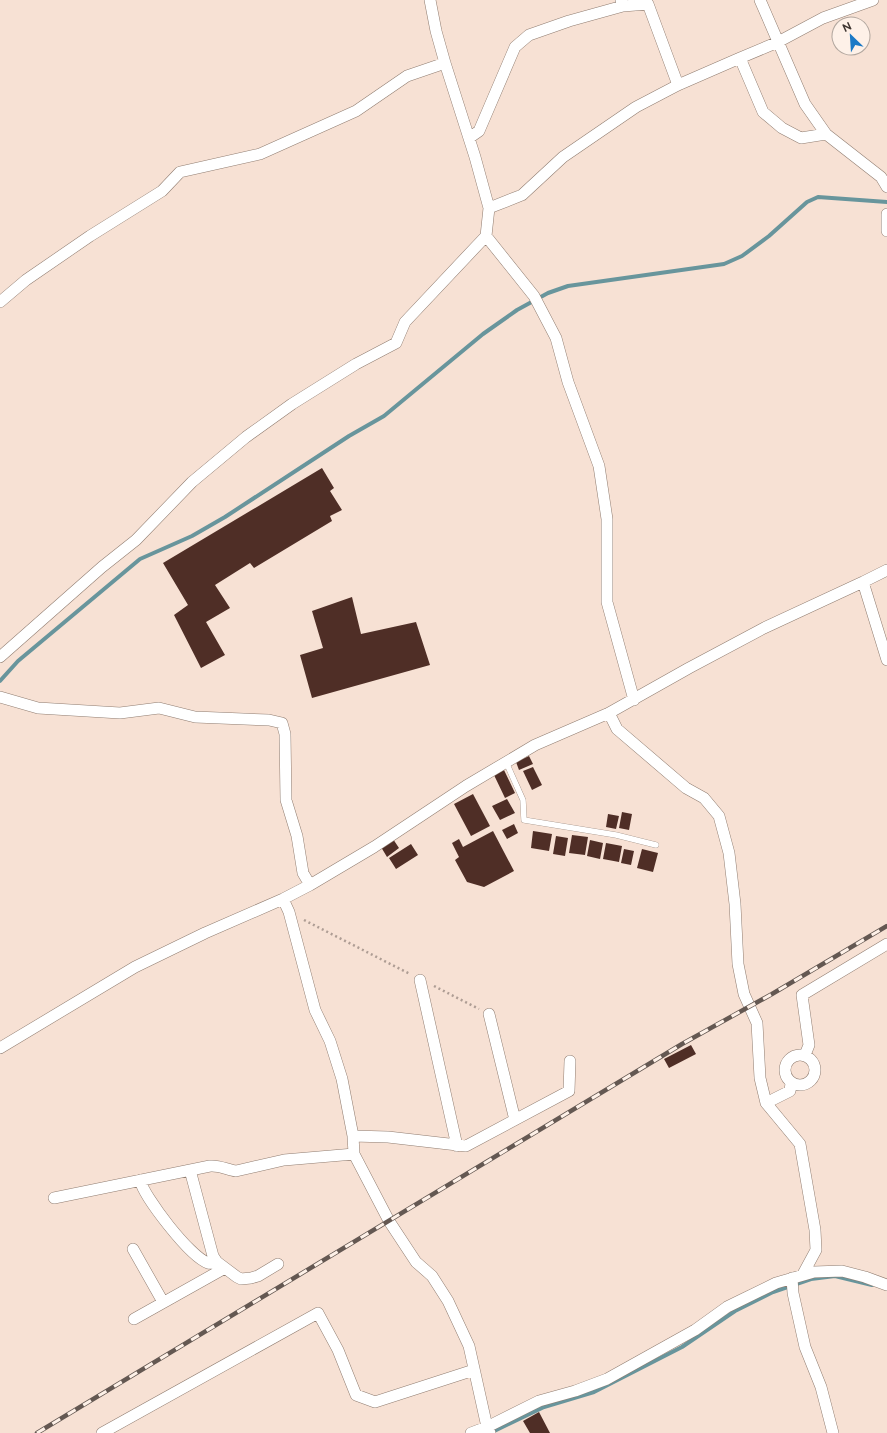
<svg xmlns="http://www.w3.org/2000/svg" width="887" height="1433" font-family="Raleway,sans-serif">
  <rect width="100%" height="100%" fill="#f7e1d4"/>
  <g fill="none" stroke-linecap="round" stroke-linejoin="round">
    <path stroke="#68959c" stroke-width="4" d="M0 681 18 661 140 559 192 536 225 517 349 436 384 416 483 334 517 310 548 293 568 286 724 264 742 256 769 236 807 202 818 197 887 202
      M490 1433 544 1407 594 1392 682 1347 735 1311 773 1292 811 1279 835 1276 872 1285"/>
  </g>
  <path fill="#4f2e26" d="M322 468 334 488 330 491 342 510 330 516 332 521 254 568 250 563 215 585 230 608 206 622 225 655 201 668 174 615 188 605 163 563Z
    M352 597 361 634 416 622 430 665 312 698 300 655 323 648 312 611Z
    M529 756 533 764 519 770 516 762Z
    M533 767 542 785 532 790 523 771Z
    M504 770 515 793 505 798 494 775Z
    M473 794 490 826 471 836 454 804Z
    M507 799 515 813 500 820 492 806Z
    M622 812 632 814 629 830 619 828Z
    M608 814 619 816 616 829 606 827Z
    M514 824 518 833 507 839 502 830Z
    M493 831 514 871 484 887 467 882 455 860 459 857 452 843 459 839 463 847Z
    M533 831 552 834 549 851 531 848Z
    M572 835 588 837 585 855 569 853Z
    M556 836 568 838 565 856 553 854Z
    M393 839 399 848 387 857 381 847Z
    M590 840 603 843 600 859 587 856Z
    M606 843 622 846 619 862 603 859Z
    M411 844 418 855 396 869 389 858Z
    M624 849 634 851 631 865 621 863Z
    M642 849 658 853 653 872 637 868Z
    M691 1045 696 1054 669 1068 664 1059Z
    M539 1412 550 1433H530L523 1421Z"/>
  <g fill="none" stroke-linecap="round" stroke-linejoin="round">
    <g stroke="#907d71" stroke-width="6">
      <path id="service" d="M506 762 523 800 524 820 616 835 656 845"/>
    </g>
    <g stroke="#907d71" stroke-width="12">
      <path id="minor" d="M621 0 623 6 648 4 678 85 740 58 763 112 782 128 801 138 826 134
        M760 0 805 104 826 134 881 177 887 187
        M740 58 778 42 823 18 873 0
        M469 138 479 131 515 47 529 35 569 21 623 6
        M489 208 522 195 563 157 636 107 678 85
        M887 214V231
        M486 236 534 296 556 338 568 382 599 466 607 519V602L634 700
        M0 302 26 280 90 236 162 191 180 172 260 154 356 111 407 76 445 63
        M863 582 887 660
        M0 657 102 567 136 540 192 482 246 437 292 404 356 364 396 343 405 322 486 236 489 208 475 157 445 63 436 31 430 0
        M0 697 38 708 120 713 159 708 195 717 269 720 282 723 285 734 286 800 297 836 303 873 310 885
        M609 713 617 729 686 788 704 798 719 816 729 853 735 904 738 964 744 994 757 1023 760 1078 766 1103 800 1144 815 1230 816 1250 803 1274
        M283 899 289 912 315 1010 330 1041 342 1079 353 1136 354 1154 389 1221 416 1262 432 1276 448 1301 469 1346 487 1427 490 1433
        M420 980 457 1146
        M489 1014 515 1120
        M0 1048 135 967 205 933 283 899 310 885 374 847 466 786 535 745 609 713 689 668 764 628 863 582 887 570
        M785 1070a15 15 0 1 1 30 0a15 15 0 1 1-30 0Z
        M805 1055 809 1045 802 995 887 944
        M766 1103 790 1091 791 1083
        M353 1136 388 1137 466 1146 569 1091 570 1061
        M190 1170 213 1256 217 1262 237 1277 241 1279 251 1278 258 1276 278 1264
        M140 1180C144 1197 190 1257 208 1263 211 1264 213 1263 217 1262
        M54 1198 210 1166C220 1165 227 1170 236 1171L284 1160 354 1154
        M133 1249 163 1302
        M792 1278 793 1293 805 1347 821 1387 833 1433
        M134 1319 225 1268
        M102 1433 318 1313 338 1350 356 1395 375 1402 474 1370
        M471 1433 487 1427 539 1401 575 1391 607 1379 695 1330 727 1307 776 1283 814 1272 842 1271 865 1277 887 1285"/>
    </g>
    <path stroke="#ae9d94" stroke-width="2.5" stroke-dasharray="2 3" stroke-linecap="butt" d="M304 920 410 974
      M434 986 479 1009"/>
    <use href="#service" stroke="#fff" stroke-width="5.5"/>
    <use href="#minor" stroke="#fff" stroke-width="11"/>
    <g stroke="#645852" stroke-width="4.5">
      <path id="rail" d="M37 1433 682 1044 772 994 887 926"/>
    </g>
    <use href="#rail" stroke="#fef1e8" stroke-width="3" stroke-dasharray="9" stroke-linecap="butt"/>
  </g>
  <g transform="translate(851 36) rotate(335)"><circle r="19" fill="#fef1e8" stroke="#b2a79f"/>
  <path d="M0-3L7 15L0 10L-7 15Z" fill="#1c7ac6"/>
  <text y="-6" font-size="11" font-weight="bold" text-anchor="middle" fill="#403732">N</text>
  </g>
</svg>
